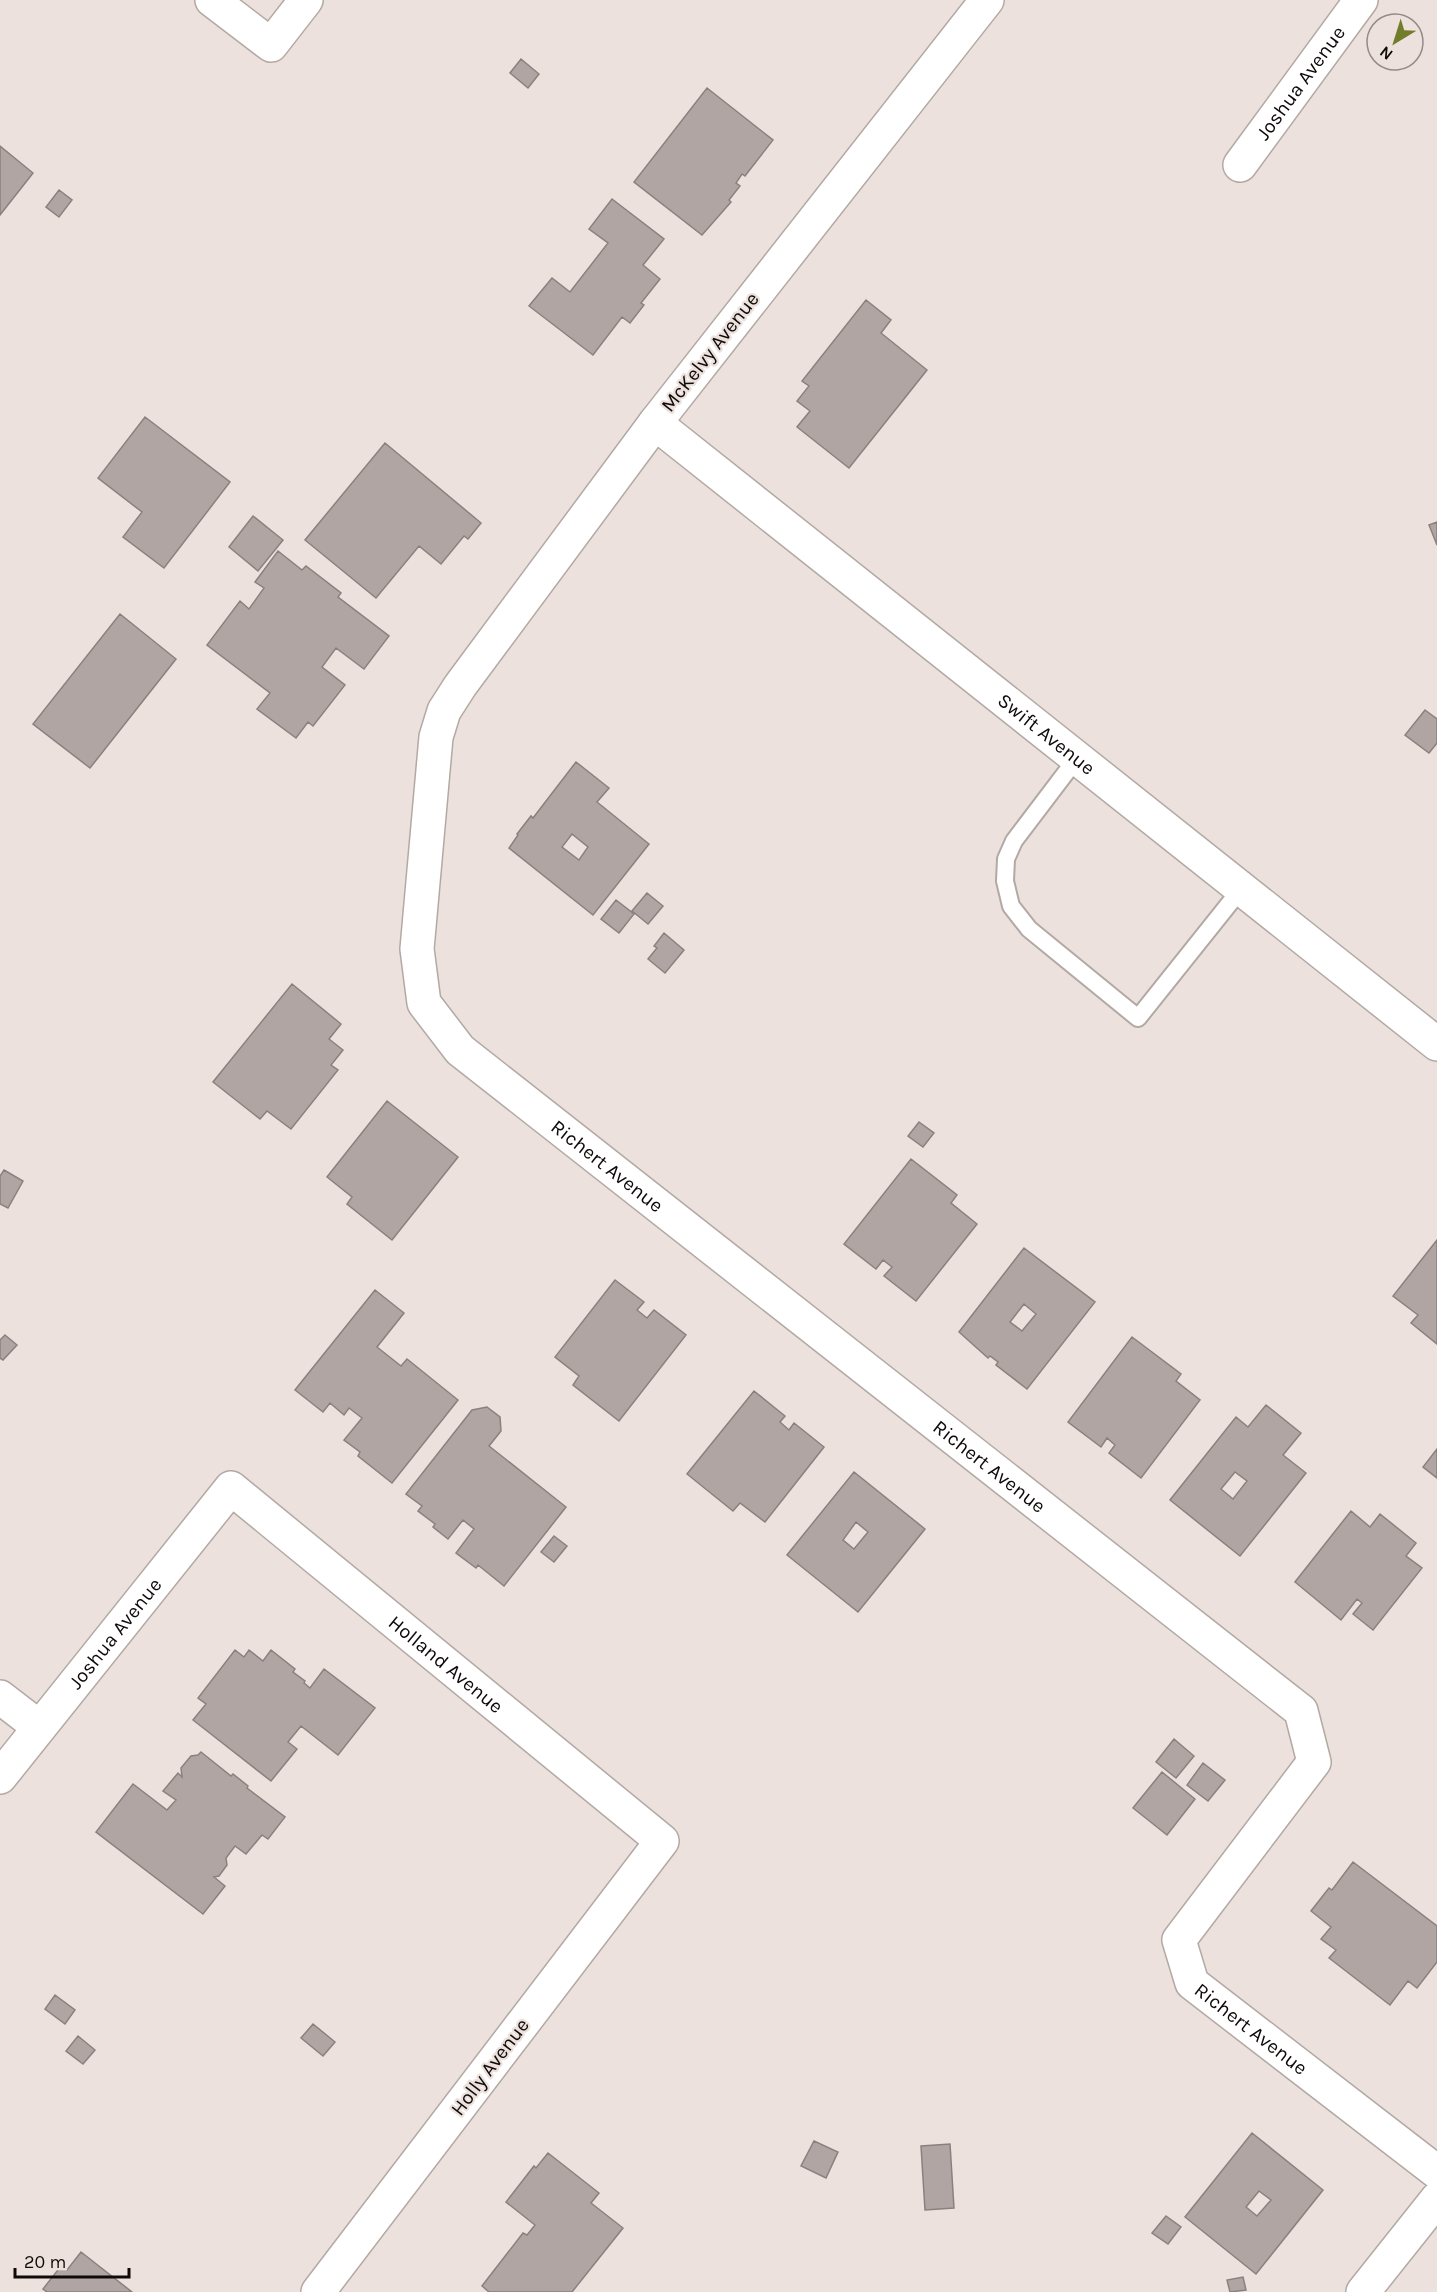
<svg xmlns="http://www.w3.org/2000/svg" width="1437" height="2292" font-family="Karla,sans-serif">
  <rect width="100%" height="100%" fill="#ece1dc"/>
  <path fill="#b0a5a3" stroke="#8b807f" stroke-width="1.5" fill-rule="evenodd" d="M521 59 539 74 528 88 510 73Z
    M707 88 773 140 745 176 742 174 736 183 740 186 729 200 731 202 702 235 634 182Z
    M0 146 33 173 0 215Z
    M59 190 72 200 59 217 46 207Z
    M612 199 664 239 643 265 660 279 641 303 644 305 630 323 622 317 593 355 529 306 552 278 570 292 608 243 589 229Z
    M866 300 891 320 881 333 927 370 849 468 797 427 810 411 797 401 809 386 802 381Z
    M145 417 230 482 164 568 123 537 142 512 98 478Z
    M385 443 481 523 468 539 464 536 441 564 419 546 376 598 305 540Z
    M253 516 283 540 258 571 229 547Z
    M1437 522V545L1429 525Z
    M278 551 302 570 306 566 341 593 338 597 389 636 364 669 336 648 322 667 345 685 313 726 308 722 296 738 257 709 270 693 207 645 240 601 249 609 264 588 255 582Z
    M120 614 176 659 90 768 33 724Z
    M1425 710 1437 719V743L1429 753 1405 735Z
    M576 762 609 788 597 802 649 844 593 915 509 848 518 835 517 834 531 816 533 818ZM572 834 588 847 579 860 562 847Z
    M647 893 663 906 648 924 632 911Z
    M616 900 634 914 619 933 601 919Z
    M664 933 684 950 665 973 648 959 657 948 654 946Z
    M292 984 341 1024 329 1039 343 1050 331 1065 338 1070 291 1129 267 1111 260 1119 213 1082Z
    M387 1101 458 1157 392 1240 347 1204 352 1197 327 1177Z
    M919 1122 934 1133 923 1147 908 1136Z
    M911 1159 957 1195 951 1203 977 1224 916 1301 884 1276 892 1267 883 1260 876 1269 844 1244Z
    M4 1170 23 1181 8 1208 0 1204V1176Z
    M1437 1240V1344L1411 1323 1418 1315 1393 1296Z
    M1024 1248 1095 1302 1027 1389 996 1365 998 1362 990 1356 988 1358 959 1332ZM1024 1304 1036 1314 1022 1331 1010 1322Z
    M615 1280 644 1302 637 1310 647 1318 654 1310 686 1335 619 1421 573 1385 579 1376 555 1357Z
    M375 1290 404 1313 377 1347 401 1366 407 1359 458 1400 392 1483 358 1456 360 1452 344 1440 362 1418 349 1408 344 1415 330 1403 323 1412 295 1390Z
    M5 1335 17 1345 3 1360 0 1358V1340Z
    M1132 1337 1181 1374 1176 1381 1200 1400 1141 1478 1109 1453 1115 1445 1107 1438 1101 1447 1068 1422Z
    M754 1391 785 1416 780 1422 789 1430 794 1423 824 1447 765 1522 740 1503 733 1511 687 1474Z
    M1266 1405 1301 1433 1283 1455 1306 1473 1240 1556 1170 1500 1236 1417 1248 1427ZM1235 1472 1247 1481 1233 1499 1221 1489Z
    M487 1407 500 1417 501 1431 489 1446 566 1507 504 1586 478 1565 476 1568 456 1553 474 1529 463 1520 448 1539 433 1527 435 1524 418 1511 422 1506 406 1494 472 1410Z
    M1437 1449V1478L1423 1467Z
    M854 1472 925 1529 858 1612 787 1555ZM856 1522 868 1532 854 1549 843 1540Z
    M1351 1511 1370 1527 1380 1514 1416 1543 1406 1556 1422 1568 1373 1630 1353 1614 1362 1603 1357 1599 1341 1620 1295 1582Z
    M554 1536 567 1546 554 1562 541 1552Z
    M235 1650 244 1657 249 1650 263 1661 271 1650 295 1669 293 1672 305 1681 304 1683 310 1688 324 1669 375 1708 338 1755 301 1726 288 1742 297 1749 271 1781 193 1720 206 1704 198 1698Z
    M1174 1739 1194 1756 1176 1778 1156 1762Z
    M201 1752 231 1776 233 1774 248 1786 247 1788 285 1817 268 1839 262 1835 246 1854 235 1846 226 1858 227 1865 219 1876 214 1877 225 1886 203 1914 96 1832 133 1784 167 1810 176 1800 163 1791 178 1773 182 1777 181 1768 191 1756 198 1755Z
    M1203 1763 1225 1780 1208 1801 1187 1785Z
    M1162 1772 1195 1799 1167 1835 1133 1808Z
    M1353 1862 1437 1926V1962L1417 1988 1408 1981 1390 2005 1329 1958 1336 1950 1321 1939 1331 1927 1311 1911 1329 1888 1332 1890Z
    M55 1995 75 2010 65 2024 45 2009Z
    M313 2024 335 2042 323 2056 301 2038Z
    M78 2036 95 2050 83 2064 66 2051Z
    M1252 2133 1323 2190 1256 2274 1185 2217ZM1259 2191 1271 2200 1257 2216 1246 2207Z
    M814 2141 838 2152 826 2178 801 2166Z
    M950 2144 954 2208 925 2210 921 2146Z
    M548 2153 599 2193 591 2203 623 2228 572 2292H489L482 2286 523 2233 527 2235 535 2225 506 2202 534 2166 536 2168Z
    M1166 2216 1181 2227 1168 2244 1152 2233Z
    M81 2252 132 2292H47L43 2289 61 2266 67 2270Z
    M1243 2277 1246 2290 1230 2292 1227 2280Z"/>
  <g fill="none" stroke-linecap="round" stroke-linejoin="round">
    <g stroke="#b3a9a4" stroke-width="20">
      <path id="service" d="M1077 758 1014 841 1006 859 1005 881 1011 906 1029 929 1138 1018 1241 889"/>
    </g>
    <g stroke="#b3a9a4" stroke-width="36">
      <g id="minor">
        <path d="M212 0 271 45 306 0"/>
        <path id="s1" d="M987 0 655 423 460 686 444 711 436 737 417 949 424 1003 460 1050 1301 1711 1314 1762 1179 1940 1192 1983 1437 2172"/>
        <path id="s2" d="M1240 165 1361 0"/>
        <path id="s3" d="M655 423 1437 1044"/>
        <path d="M0 1697 39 1727"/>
        <path id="s4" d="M0 1777 231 1488 662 1841 318 2292"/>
        <path d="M1363 2292 1437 2199"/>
      </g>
    </g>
    <use href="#service" stroke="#fff" stroke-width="16"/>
    <use href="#minor" stroke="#fff" stroke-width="33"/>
  </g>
  <g text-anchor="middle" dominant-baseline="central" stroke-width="4.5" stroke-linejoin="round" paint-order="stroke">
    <g font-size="20" fill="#0e0a09" stroke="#ece1dc">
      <text stroke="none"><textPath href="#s2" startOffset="102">Joshua Avenue</textPath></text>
      <text transform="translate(710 352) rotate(-52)">McKelvy Avenue</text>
      <text stroke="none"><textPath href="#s3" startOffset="500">Swift Avenue</textPath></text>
      <text stroke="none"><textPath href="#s1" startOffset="1436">Richert Avenue</textPath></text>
      <text stroke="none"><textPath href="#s1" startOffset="1922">Richert Avenue</textPath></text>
      <text stroke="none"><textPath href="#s4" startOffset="184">Joshua Avenue</textPath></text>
      <text stroke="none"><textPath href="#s4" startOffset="648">Holland Avenue</textPath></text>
      <text stroke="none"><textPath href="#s1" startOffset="2714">Richert Avenue</textPath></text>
      <text transform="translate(490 2067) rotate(-53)">Holly Avenue</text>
    </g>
  </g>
  <g transform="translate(1395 42) rotate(218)"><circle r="28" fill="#ece1dc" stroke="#938b88" stroke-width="1.5"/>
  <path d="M0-4.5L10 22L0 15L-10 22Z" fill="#717d2a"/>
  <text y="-9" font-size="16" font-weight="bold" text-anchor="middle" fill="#0e0a09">N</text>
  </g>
  <path d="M15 2268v9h114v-9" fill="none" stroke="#0e0a09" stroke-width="3"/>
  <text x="24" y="2268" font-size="18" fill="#0e0a09" stroke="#ece1dc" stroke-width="4.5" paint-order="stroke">20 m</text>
</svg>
